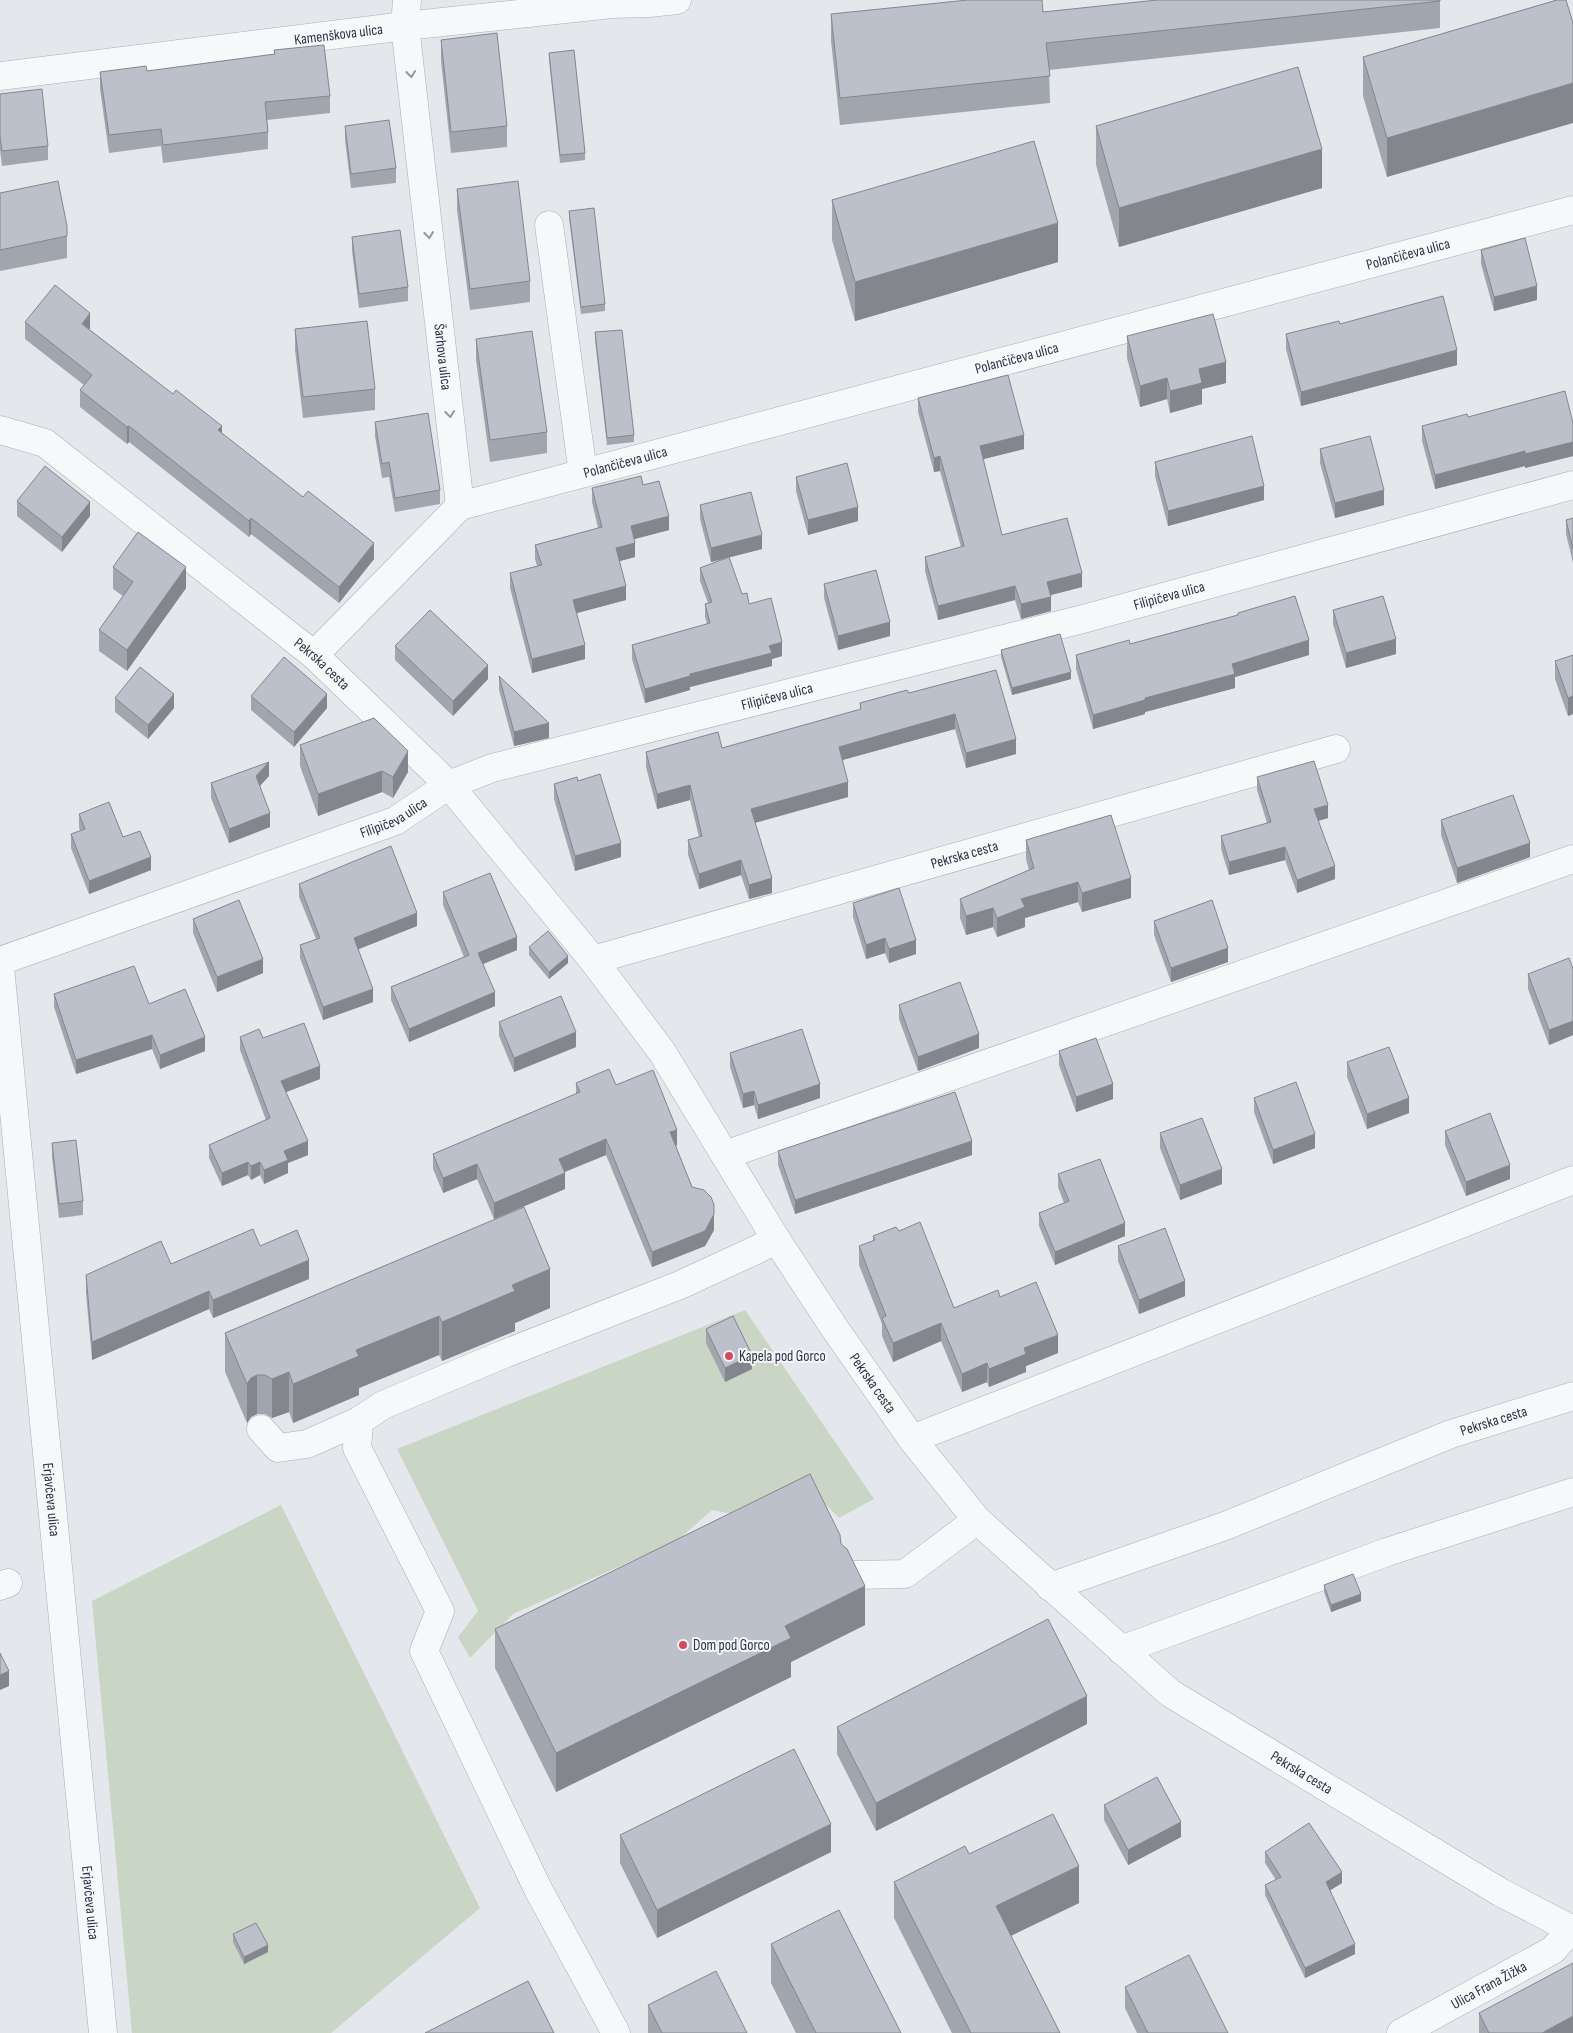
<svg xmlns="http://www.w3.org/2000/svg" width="1573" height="2033" font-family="'Sofia Sans Condensed',sans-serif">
  <rect width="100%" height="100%" fill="#e4e7ec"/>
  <path fill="#c9d6c5" d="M745 1310 874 1499 839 1518 820 1499 760 1519 712 1510 678 1540 513 1614 470 1658 458 1637 478 1611 397 1449Z
    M281 1505 480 1908 331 2033H132L92 1601Z"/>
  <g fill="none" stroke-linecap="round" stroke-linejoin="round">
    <g stroke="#a9aeb7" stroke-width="29">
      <g id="minor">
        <path id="s1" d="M407 0 405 26 460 506"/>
        <path id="s2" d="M0 76 405 26 612 4 649 3 677 0"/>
        <path d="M549 225 583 473"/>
        <path id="s3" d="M0 430 45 443 314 655 449 785 593 960 662 1052 776 1239 833 1326 912 1439 977 1520 1170 1693 1500 1892 1573 1930"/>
        <path id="s4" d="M460 506 1573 210"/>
        <path d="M314 655 460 506"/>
        <path id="s5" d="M593 960 1336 749"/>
        <path id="s6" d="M0 961 395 821 449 785 492 768 1083 619 1573 485"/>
        <path id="s7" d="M0 967 103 2033"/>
        <path d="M725 1155 1573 859"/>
        <path d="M261 1429 278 1448 307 1444 359 1421"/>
        <path d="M912 1439 1573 1180"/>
        <path d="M855 1575 905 1574 977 1520"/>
        <path d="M0 1586 8 1583"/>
        <path id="s8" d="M1050 1587 1225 1526 1451 1434 1573 1396"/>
        <path d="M1121 1650 1387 1552 1573 1492"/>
        <path d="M616 2033 538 1889 424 1651 440 1611 357 1448 359 1421 383 1405 504 1354 680 1285 758 1249 776 1239"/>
        <path id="s9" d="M1401 2033 1553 1950 1571 1929"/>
      </g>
    </g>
    <use href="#minor" stroke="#f7f8fa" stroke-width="28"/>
  </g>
  <path fill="#a1a5ae" d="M1440 0V28L1049 70 1050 103 840 125 831 41V14L1043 12Z
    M1557 0 1387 177 1363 96V57Z
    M441 40 507 126V147L451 153 441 61Z
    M274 50 330 96V113L267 120 268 132V149L163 163 161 146 109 153 100 89V72L147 71 274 54Z
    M549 53 585 153V160L560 163 549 60Z
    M0 94 48 146V160L2 166 0 150Z
    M345 126 396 168V183L351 188 345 140Z
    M1096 126 1322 188 1119 247 1096 165Z
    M457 189 530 281V302L470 310 457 210Z
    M0 193 67 226V258L0 271Z
    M832 200 1058 262 855 321 832 240Z
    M569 211 605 304V311L581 314 569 218Z
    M352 237 408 287V301L359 308 352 251Z
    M1481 250 1537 300 1494 311 1481 264Z
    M25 322 90 330 222 433 374 559 339 603 251 534 249 537 129 442 127 444 80 407V390L84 385 25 339Z
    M1340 324 1457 365 1301 406 1286 349V334Z
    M295 329 375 389V410L303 418 295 350Z
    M595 332 634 435V442L607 445 595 340Z
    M1127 336 1226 383 1202 389V404L1170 413 1167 399 1140 407 1127 358Z
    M476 339 547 432V453L490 462 476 360Z
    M918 398 1024 449 983 459 1002 535 1082 587 1051 595V611L1021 619 1015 600 938 620 925 571V557L961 547 940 471 934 472 918 412Z
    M1468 417 1573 423V456L1525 468V466L1435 489 1422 441V426Z
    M375 422 440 490V504L395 512 389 477 382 478 375 436Z
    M1320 449 1384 505 1335 518 1320 463Z
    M1155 462 1264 500 1168 526 1155 476Z
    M796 477 858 521 808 535 796 491Z
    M643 485 669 530 634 539 635 557 620 561 626 600 577 613 585 659 532 673 510 588V573L537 566 535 559V545L598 528 592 502V488Z
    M17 501 90 516 62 552 17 516Z
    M700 505 762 549 711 562 700 519Z
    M1573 518V563L1566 534V520Z
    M113 567 186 588 127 671 99 651V630L123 596 113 589Z
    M700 568 742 594 749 604 782 656 772 659V666L690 687V690L645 703 632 659V645L707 624 705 617V604L708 603 700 581Z
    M824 584 890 636 838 650 824 598Z
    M1333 610 1396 654 1346 668 1333 624Z
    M1238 613 1309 655 1235 677V688L1145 712V714L1093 729 1076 669V655L1130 644 1238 615Z
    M395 646 488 679 453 716 395 660Z
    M1001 650 1071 679 1012 695 1001 657Z
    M1573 655V714L1568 716 1555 679V661Z
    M996 670 1016 754 966 768 955 729 842 760 848 797 755 822 772 893 749 899 741 875 699 889 688 855V840L699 837 690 800 657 809 646 767V752L722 748 860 710V703L909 693Z
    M499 676 549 738 514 746 499 690Z
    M251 696 327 708 294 747 251 710Z
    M115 698 174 708 148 739 115 712Z
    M300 745 408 772 393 798 382 792 318 816 300 766Z
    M269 776 260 786 270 827 229 843 211 798V783Z
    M1257 777 1328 818 1318 821 1335 879 1297 893 1285 860 1229 875 1221 849V836L1267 823 1257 790Z
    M578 781 621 857 575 871 554 799V784Z
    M79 814 151 870 89 894 71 848V834L80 831 79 827Z
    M1441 820 1530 857 1457 883 1441 835Z
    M1026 840 1131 898 1082 912 1078 902 1025 918V927L997 937 993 927 966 935 960 918V899L1029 870 1026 859Z
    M299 884 417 926 358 949 373 1002 323 1020 300 958V945L316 939 299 897Z
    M443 892 517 950 483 964 495 1006 409 1042 391 1000V987L464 957 443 905Z
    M853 903 916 954 889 963 885 953 866 959 853 917Z
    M193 919 263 973 217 992 193 933Z
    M1154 921 1228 962 1171 982 1154 935Z
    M529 947 568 963 549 979 529 955Z
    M1573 969V1035L1549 1045 1528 989V974Z
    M54 994 205 1051 160 1069 152 1049 76 1074 54 1007Z
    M899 1005 979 1048 918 1071 899 1019Z
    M499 1022 576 1047 514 1072 499 1036Z
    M240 1037 263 1038 320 1079 286 1092 308 1155 288 1163V1173L264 1184 260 1175 251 1180 248 1175 222 1186 209 1158V1145L266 1120 240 1050Z
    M1059 1051 1113 1099 1076 1112 1059 1065Z
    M730 1053 820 1098 758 1119 754 1105 743 1108 730 1067Z
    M1347 1062 1409 1113 1367 1129 1347 1077Z
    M576 1083 616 1085 677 1145 676 1146 692 1187 714 1221V1230L705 1246 652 1267 606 1155 565 1172V1189L494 1219 477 1179 443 1193 433 1169V1154L576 1094Z
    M1254 1098 1315 1148 1273 1164 1254 1112Z
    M1445 1131 1510 1179 1466 1196 1445 1145Z
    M1160 1133 1222 1184 1180 1200 1160 1148Z
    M52 1143 83 1201V1215L59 1218 52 1157Z
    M778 1151 972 1155 795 1214 778 1165Z
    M1058 1174 1125 1236 1055 1265 1039 1226V1213L1064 1203 1058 1187Z
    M899 1231 954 1308 1000 1297 1058 1353 1026 1366V1372L989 1387 987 1382 962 1392 941 1341 893 1362 882 1336V1324L859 1265V1246L873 1241V1236Z
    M1118 1246 1185 1296 1139 1314 1118 1261Z
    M171 1264 309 1279 213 1318 209 1309 92 1360 86 1293V1275Z
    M550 1308 515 1323V1331L442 1361 439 1355 359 1388V1395L293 1423 289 1412 272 1418 265 1414H257L251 1417 247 1423 225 1372V1333Z
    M706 1329 752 1369 725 1382 706 1343Z
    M841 1544 865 1625 791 1662V1677L556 1792 495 1668V1629Z
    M1324 1585 1361 1601 1331 1612 1324 1592Z
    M1087 1724 876 1831 837 1754V1727Z
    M1104 1805 1181 1837 1128 1865 1104 1820Z
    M620 1835 831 1852 657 1938 620 1863Z
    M1265 1852 1342 1883 1330 1890 1355 1954 1305 1978 1265 1895V1885L1276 1880 1265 1863Z
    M894 1882 1079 1903 1010 1936 1060 2033H952L894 1918Z
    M233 1934 268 1952 244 1964 233 1942Z
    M771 1944 901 2033H796L771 1983Z
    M1125 1987 1228 2033H1137L1125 2008Z
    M648 2005 747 2033H648Z
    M1479 2013 1573 2033H1479Z"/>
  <path fill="#83868d" d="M1573 83V123L1387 177V138Z
    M1322 149V188L1119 247V208Z
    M1058 223V262L855 321V282Z
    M1537 286V300L1494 311V297Z
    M90 313V330L82 324Z
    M1457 350V365L1301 406V392Z
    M1226 362V383L1202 389V404L1170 413V391L1199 369Z
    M1167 378V399L1140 407V386Z
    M129 426V442L127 444V427Z
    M222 426V442L218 430Z
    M1024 435V449L980 460V446Z
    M1573 442V456L1525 468V454Z
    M1525 451V466L1435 489V475Z
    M940 456V471L934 472V458Z
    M1264 486V500L1168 526V511Z
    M1384 490V505L1335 518V503Z
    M90 502V516L62 552V537Z
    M858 507V521L808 535V520Z
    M669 516V530L631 540V526Z
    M251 518V534L249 537V521Z
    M762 535V549L711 562V548Z
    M374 543V559L339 603V587Z
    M635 543V557L616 562V548Z
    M186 567V588L127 671V650Z
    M1082 573V587L1047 596V582Z
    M626 586V600L573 614V600Z
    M1015 586V600L938 620V606Z
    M1051 597V611L1021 619V604Z
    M890 622V636L838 650V636Z
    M1396 639V654L1346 668V653Z
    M1309 640V655L1235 677V688L1145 712V714L1093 729V715L1145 698 1232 664Z
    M782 642V656L772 659V666L690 687V690L645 703V689L769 646Z
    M585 645V659L532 673V659Z
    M488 665V679L453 716V701Z
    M1071 672V679L1012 695V688Z
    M174 694V708L148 739V725Z
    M327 694V708L294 747V732Z
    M1573 696V714L1568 716V698Z
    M955 714V729L839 761V747Z
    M549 723V738L514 746V732Z
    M1016 739V754L966 768V753Z
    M408 751V772L393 798V777Z
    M269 762V776L256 790V776Z
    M382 771V792L318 816V794Z
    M848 782V797L751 824V809Z
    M690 785V800L657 809V794Z
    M1328 805V818L1314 822V809Z
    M270 813V827L229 843V829Z
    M621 843V857L575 871V856Z
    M1530 843V857L1457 883V868Z
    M1285 847V860L1229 875V862Z
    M151 857V870L89 894V881Z
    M741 860V875L699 889V874Z
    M1335 866V879L1297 893V880Z
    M772 878V893L749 899V885Z
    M1131 878V898L1082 912V893Z
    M1078 882V902L1025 918V927L997 937V918L1021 899Z
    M993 908V927L966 935V916Z
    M417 913V926L354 951V938Z
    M517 937V950L478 966V953Z
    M885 938V953L866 959V945Z
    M916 940V954L889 963V949Z
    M1228 948V962L1171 982V968Z
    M568 956V963L549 979V972Z
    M263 959V973L217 992V977Z
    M373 989V1002L323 1020V1007Z
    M495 992V1006L409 1042V1029Z
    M1573 1021V1035L1549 1045V1030Z
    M576 1032V1047L514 1072V1058Z
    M979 1034V1048L918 1071V1057Z
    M152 1035V1049L76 1074V1060Z
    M205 1037V1051L160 1069V1055Z
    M320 1066V1079L281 1094V1081Z
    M820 1084V1098L758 1119V1105Z
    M1113 1084V1099L1076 1112V1097Z
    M754 1091V1105L743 1108V1094Z
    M1409 1098V1113L1367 1129V1114Z
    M677 1130V1145L670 1148V1132Z
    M1315 1134V1148L1273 1164V1150Z
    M606 1139V1155L559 1174V1159Z
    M308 1141V1155L288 1163V1173L264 1184V1170L284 1151Z
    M972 1141V1155L795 1214V1200Z
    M248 1162V1175L222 1186V1173Z
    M260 1162V1175L251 1180V1166Z
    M477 1164V1179L443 1193V1178Z
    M1510 1165V1179L1466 1196V1182Z
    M1222 1169V1184L1180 1200V1185Z
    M565 1173V1189L494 1219V1203Z
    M714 1205V1230L705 1246 652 1267V1252Z
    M1125 1223V1236L1055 1265V1252Z
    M309 1260V1279L213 1318V1300Z
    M550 1269V1308L515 1323V1331L442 1361V1322L512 1285Z
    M1185 1281V1296L1139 1314V1300Z
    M209 1291V1309L92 1360V1342Z
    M439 1316V1355L359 1388V1395L293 1423V1384L356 1350Z
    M941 1323V1341L893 1362V1343Z
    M1058 1335V1353L1026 1366V1372L989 1387V1369L1024 1348Z
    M752 1355V1369L725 1382V1368Z
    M987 1363V1382L962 1392V1374Z
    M289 1372V1412L272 1418V1379Z
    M257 1375V1414L251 1417 247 1423V1384L251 1378Z
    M865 1586V1625L791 1662V1677L556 1792V1753L785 1626Z
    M1361 1594V1601L1331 1612V1605Z
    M9 1671V1686L0 1690V1675Z
    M1087 1696V1724L876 1831V1803Z
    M1181 1822V1837L1128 1865V1850Z
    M831 1824V1852L657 1938V1910Z
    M1079 1866V1903L996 1943V1906Z
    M1342 1872V1883L1326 1893V1882Z
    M1355 1944V1954L1305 1978V1968Z
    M268 1945V1952L244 1964V1957Z
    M1573 2016V2033H1542Z"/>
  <path fill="#bbc0ca" stroke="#83868d" d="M968 0H1042L1043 12 1157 0H1440V1L1046 43 1050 76 840 98 831 14Z
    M1557 0H1566L1573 23V83L1387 138 1363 57Z
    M497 33 507 126 451 132 441 40Z
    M324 45 330 96 265 102 268 132 163 145 161 129 109 135 100 72 146 66 147 71 275 54 274 50Z
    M574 50 585 153 560 155 549 53Z
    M1298 67 1322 149 1119 208 1096 126Z
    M42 89 48 146 2 151 0 136V94Z
    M389 120 396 168 351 174 345 126Z
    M1034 141 1058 223 855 282 832 200Z
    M58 181 67 226V236L0 250V193Z
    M518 181 530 281 470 289 457 189Z
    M594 208 605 304 581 307 569 211Z
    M400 230 408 287 359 294 352 237Z
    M1525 238 1537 286 1494 297 1481 250Z
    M55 285 90 313 82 324 173 394 176 390 222 426 218 430 303 497 308 491 374 543 339 587 251 518 249 521 129 426 127 427 80 390 92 375 25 322Z
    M1443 296 1457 350 1301 392 1286 334 1339 321 1340 324Z
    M1213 314 1226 362 1199 369 1202 383 1170 391 1167 378 1140 386 1127 336Z
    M367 321 375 389 303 397 295 329Z
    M622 330 634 435 607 438 595 332Z
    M532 331 547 432 490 440 476 339Z
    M1008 375 1024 435 980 446 1002 535 1067 518 1082 573 1047 582 1051 597 1021 604 1015 586 938 606 925 557 964 546 940 456 934 458 918 398Z
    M1565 391 1573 423V442L1525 454V451L1435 475 1422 426 1467 414 1468 417Z
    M428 413 440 490 395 498 389 462 382 464 375 422Z
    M1252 436 1264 486 1168 511 1155 462Z
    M1370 436 1384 490 1335 503 1320 449Z
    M847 463 858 507 808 520 796 477Z
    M45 466 90 502 62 537 17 501Z
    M641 476 643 485 659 481 669 516 631 526 635 543 616 548 626 586 573 600 585 645 532 659 510 573 542 565 535 545 602 527 592 488Z
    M751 492 762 535 711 548 700 505Z
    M1573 518V549L1566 520Z
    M138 532 186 567 127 650 99 630 133 582 113 567Z
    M729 557 742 594 747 593 749 604 771 598 782 642 769 646 772 653 690 674V676L645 689 632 645 710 623 705 604 712 602 700 568Z
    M876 570 890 622 838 636 824 584Z
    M1295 596 1309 640 1232 664 1235 674 1145 698V700L1093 715 1076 655 1129 640 1130 644 1238 615V613Z
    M1383 596 1396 639 1346 653 1333 610Z
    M430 610 488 665 453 701 395 646Z
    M1060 634 1071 672 1012 688 1001 650Z
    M1573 655V696L1568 698 1555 661Z
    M284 657 327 694 294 732 251 696Z
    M140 667 174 694 148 725 115 698Z
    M996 670 1016 739 966 753 955 714 839 747 848 782 751 809 772 878 749 885 741 860 699 874 688 840 702 836 690 785 657 794 646 752 718 732 722 748 861 709 860 703 907 690 909 693Z
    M499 676 549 723 514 732Z
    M374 718 408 751 393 777 382 771 318 794 300 745Z
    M1314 761 1328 805 1314 809 1335 866 1297 880 1285 847 1229 862 1221 836 1271 822 1257 777Z
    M269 762 256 776 270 813 229 829 211 783Z
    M600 774 621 843 575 856 554 784 577 777 578 781Z
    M1513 795 1530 843 1457 868 1441 820Z
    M109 802 123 837 140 831 151 857 89 881 71 834 85 829 79 814Z
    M1111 815 1131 878 1082 893 1078 882 1021 899 1025 907 997 918 993 908 966 916 960 899 1034 868 1026 840Z
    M391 846 417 913 354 938 373 989 323 1007 300 945 320 938 299 884Z
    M490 873 517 937 478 953 495 992 409 1029 391 987 469 955 443 892Z
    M899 888 916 940 889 949 885 938 866 945 853 903Z
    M239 900 263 959 217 977 193 919Z
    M1212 900 1228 948 1171 968 1154 921Z
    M548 931 568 956 549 972 529 947Z
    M1569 958 1573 969V1021L1549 1030 1528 974Z
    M134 966 149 1004 185 989 205 1037 160 1055 152 1035 76 1060 54 994Z
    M960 982 979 1034 918 1057 899 1005Z
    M561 996 576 1032 514 1058 499 1022Z
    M304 1023 320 1066 281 1081 308 1141 284 1151 288 1160 264 1170 260 1162 251 1166 248 1162 222 1173 209 1145 270 1118 240 1037 259 1029 263 1038Z
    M802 1029 820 1084 758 1105 754 1091 743 1094 730 1053Z
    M1096 1038 1113 1084 1076 1097 1059 1051Z
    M1389 1047 1409 1098 1367 1114 1347 1062Z
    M609 1069 616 1085 653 1070 677 1130 670 1132 692 1187 704 1190 711 1197 714 1205V1214L705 1231 652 1252 606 1139 559 1159 565 1173 494 1203 477 1164 443 1178 433 1154 580 1092 576 1083Z
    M1296 1082 1315 1134 1273 1150 1254 1098Z
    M955 1092 972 1141 795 1200 778 1151Z
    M1490 1113 1510 1165 1466 1182 1445 1131Z
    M1202 1118 1222 1169 1180 1185 1160 1133Z
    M76 1140 83 1201 59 1204 52 1143Z
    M1100 1159 1125 1223 1055 1252 1039 1213 1069 1201 1058 1174Z
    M524 1207 550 1269 512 1285 515 1291 442 1322 439 1316 356 1350 359 1356 293 1384 289 1372 272 1379 265 1375H257L251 1378 247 1384 225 1333Z
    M920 1222 954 1308 998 1290 1000 1297 1036 1282 1058 1335 1024 1348 1026 1354 989 1369 987 1363 962 1374 941 1323 893 1343 882 1318 886 1316 859 1246 875 1240 873 1236 896 1227 899 1231Z
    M1165 1228 1185 1281 1139 1300 1118 1246Z
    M253 1229 260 1246 297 1230 309 1260 213 1300 209 1291 92 1342 86 1275 161 1241 171 1264Z
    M733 1316 752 1355 725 1368 706 1329Z
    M810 1474 840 1535 841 1544 847 1549 865 1586 785 1626 791 1638 556 1753 495 1629Z
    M1353 1574 1361 1594 1331 1605 1324 1585Z
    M1048 1619 1087 1696 876 1803 837 1727Z
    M0 1653 9 1671 0 1675Z
    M794 1749 831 1824 657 1910 620 1835Z
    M1157 1777 1181 1822 1128 1850 1104 1805Z
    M1053 1814 1079 1866 996 1906 1060 2033H971L894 1882 965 1846 969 1854Z
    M1309 1823 1342 1872 1326 1882 1355 1944 1305 1968 1265 1885 1281 1877 1265 1852Z
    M839 1910 901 2033H816L771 1944Z
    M256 1923 268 1945 244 1957 233 1934Z
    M1189 1955 1228 2033H1148L1125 1987Z
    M1573 1963V2016L1542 2033H1489L1479 2013Z
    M716 1971 747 2033H662L648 2005Z
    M528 1981 554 2033H425Z"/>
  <defs><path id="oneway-chevron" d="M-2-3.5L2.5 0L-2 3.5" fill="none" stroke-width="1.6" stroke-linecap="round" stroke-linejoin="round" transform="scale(1.25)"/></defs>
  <g stroke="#9196a0">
    <use href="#oneway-chevron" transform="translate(411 74) rotate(83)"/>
    <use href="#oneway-chevron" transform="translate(429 235) rotate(83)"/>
    <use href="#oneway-chevron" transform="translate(450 414) rotate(83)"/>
  </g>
  <g fill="#d1495b" stroke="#f4f6f9" stroke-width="2">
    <circle cx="729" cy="1356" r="5"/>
    <circle cx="683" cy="1645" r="5"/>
  </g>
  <g text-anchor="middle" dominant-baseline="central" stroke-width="4" stroke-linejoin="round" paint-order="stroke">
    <g font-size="15" fill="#2b3445" stroke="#f4f6f9">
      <text stroke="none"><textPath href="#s2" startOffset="341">Kamenškova ulica</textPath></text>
      <text stroke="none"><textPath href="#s4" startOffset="981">Polančičeva ulica</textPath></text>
      <text stroke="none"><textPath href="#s1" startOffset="359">Šarhova ulica</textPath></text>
      <text stroke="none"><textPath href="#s4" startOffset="576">Polančičeva ulica</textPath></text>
      <text stroke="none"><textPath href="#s4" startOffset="171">Polančičeva ulica</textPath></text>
      <text stroke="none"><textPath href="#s6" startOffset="1229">Filipičeva ulica</textPath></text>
      <text stroke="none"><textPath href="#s3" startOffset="401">Pekrska cesta</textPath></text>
      <text stroke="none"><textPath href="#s6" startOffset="824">Filipičeva ulica</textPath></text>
      <text stroke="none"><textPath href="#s6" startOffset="419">Filipičeva ulica</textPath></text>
      <text stroke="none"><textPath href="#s5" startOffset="386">Pekrska cesta</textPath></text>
      <text stroke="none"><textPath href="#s3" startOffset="1311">Pekrska cesta</textPath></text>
      <text stroke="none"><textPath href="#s8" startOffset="474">Pekrska cesta</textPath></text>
      <text stroke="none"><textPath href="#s7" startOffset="535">Erjavčeva ulica</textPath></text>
      <text stroke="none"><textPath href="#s3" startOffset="1896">Pekrska cesta</textPath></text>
      <text stroke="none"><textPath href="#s7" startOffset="940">Erjavčeva ulica</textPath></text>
      <text stroke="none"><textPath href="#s9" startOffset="100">Ulica Frana Žižka</textPath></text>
    </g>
    <g font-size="15" fill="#2b3445" stroke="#f4f6f9" text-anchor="start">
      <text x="739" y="1356">Kapela pod Gorco</text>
      <text x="693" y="1645">Dom pod Gorco</text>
    </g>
  </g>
</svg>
